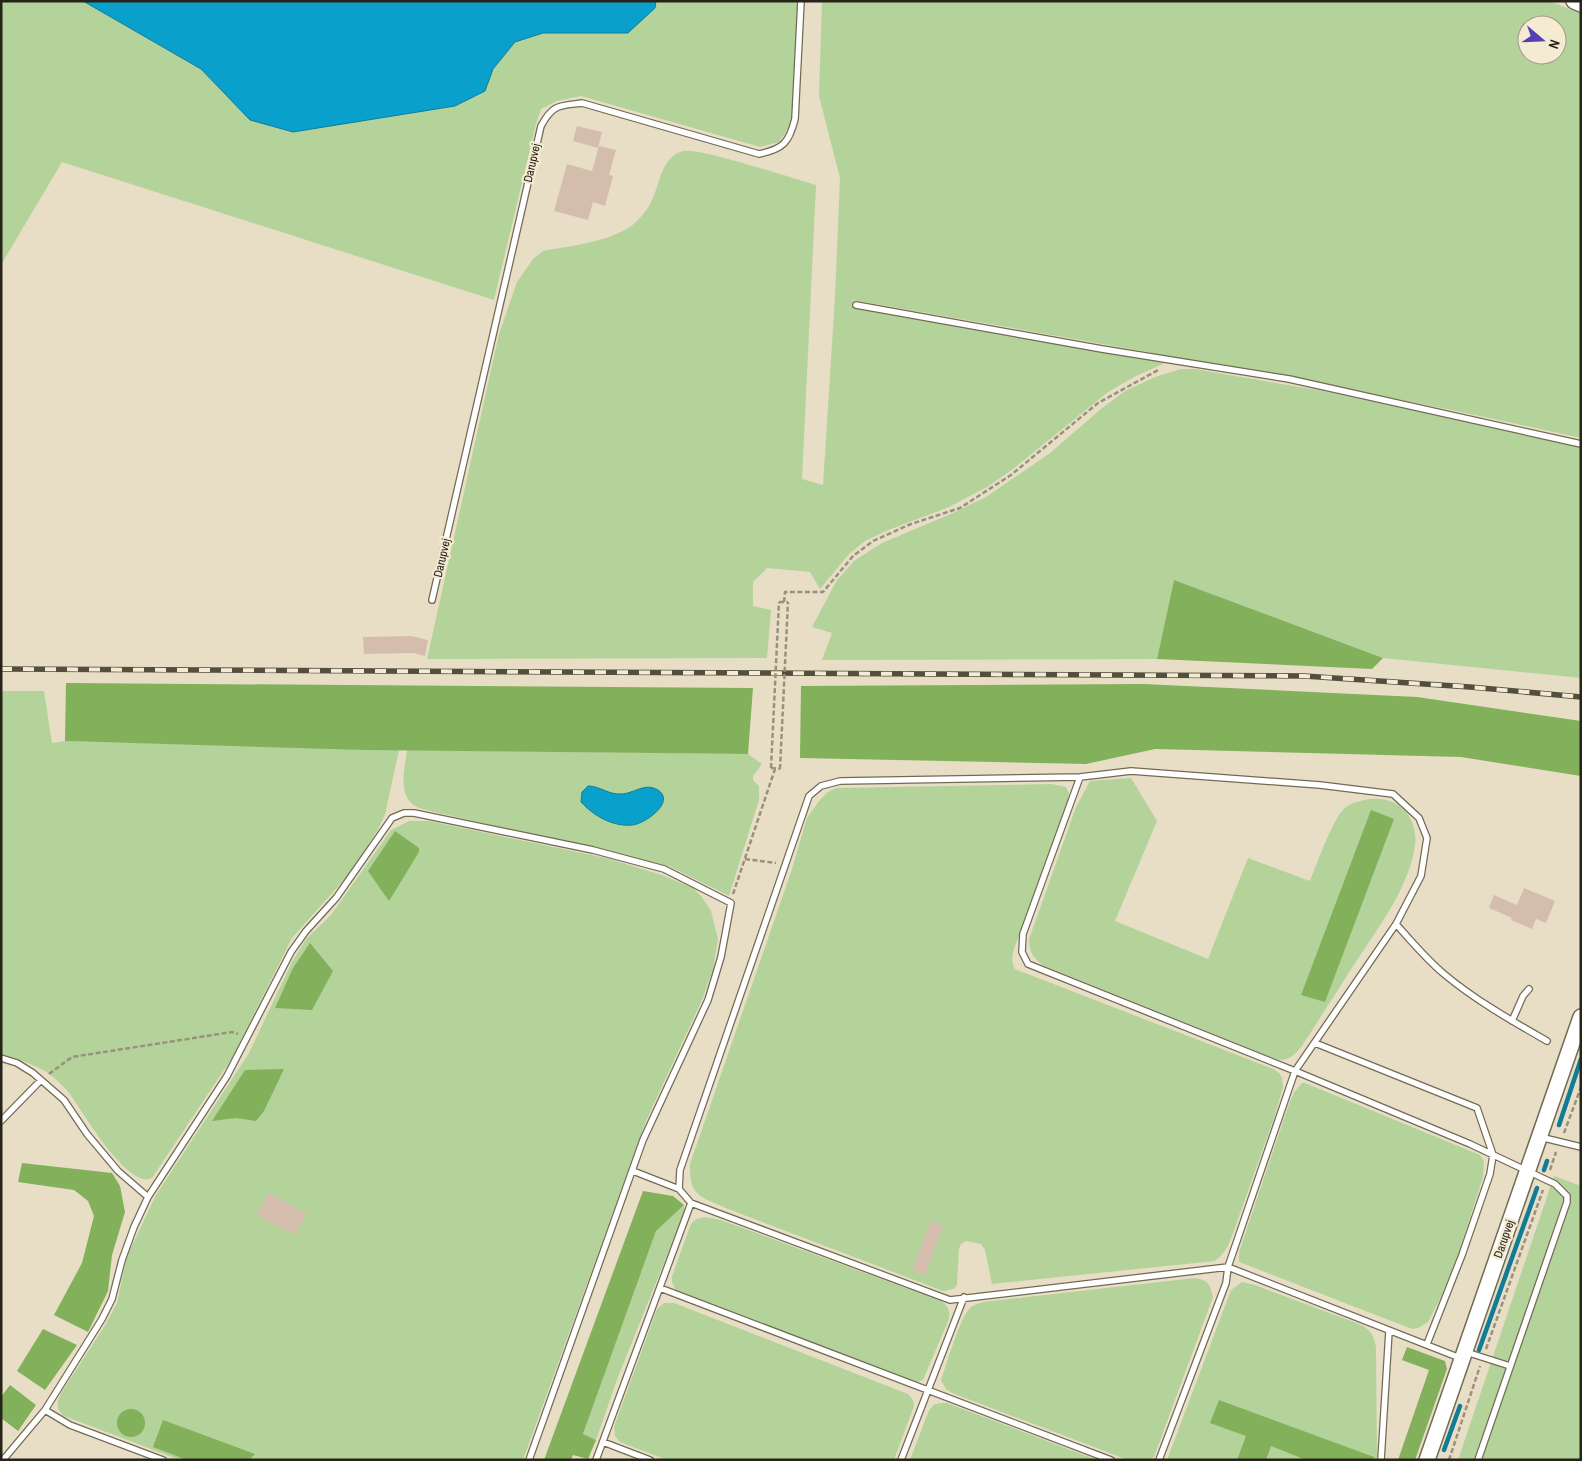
<svg xmlns="http://www.w3.org/2000/svg" width="1582" height="1461" font-family="'Archivo Narrow',sans-serif">
  <rect width="100%" height="100%" fill="#e8dec5"/>
  <path fill="#b3d39b" fill-rule="evenodd" d="M1 1H83L201 69 226 96 485 91 493 69 515 42 543 33H628L655 8 656 1H800L795 119 779 142 760 147 581 96 557 101 541 109 536 124 494 300 62 162 1 265Z
    M822 1H1550L1581 14V438C1340 384 1096 343 853 300L854 307 1165 363 1134 377 1108 392 1013 469 987 487 949 507 886 531 865 541 849 554 820 589 810 572 767 568 753 582V606L771 610 767 658 427 659 499 334 517 282 533 259 543 251C570 246 616 241 636 222 641 217 647 210 650 204 660 187 660 157 683 151 699 147 794 179 816 185L802 479 823 485 835 297 840 178 819 96ZM1527 25H1557V55H1527Z
    M1181 369H1195L1323 391 1581 447V678L1383 658 1174 580 1157 659 822 660 832 633 812 627 837 580 854 561 882 543 953 513 986 497 1050 453 1101 409 1125 391 1155 377Z
    M1 691H44L52 743 65 741 399 750 385 815 377 831 351 872 292 938 232 1058 152 1178C128 1190 82 1111 70 1094 64 1087 55 1078 48 1073 34 1064 16 1059 1 1054Z
    M407 750 748 754 762 764 753 776V780L759 786V800L729 896 669 866 430 811C425 810 419 808 415 806 397 795 405 767 407 750Z
    M1131 778 1157 821 1115 921 1208 959 1248 858 1310 881C1317 864 1333 817 1346 807 1351 803 1358 802 1364 800 1395 793 1419 814 1415 846 1409 886 1381 924 1359 957 1340 987 1321 1016 1302 1046 1294 1055 1289 1062 1276 1059L1045 966C1034 960 1029 952 1029 939L1076 807 1090 781Z
    M1052 784 1066 787 1069 793 1068 803 1014 949C1012 957 1011 961 1015 969L1273 1069 1279 1073 1282 1078 1283 1087 1274 1118 1232 1236C1228 1247 1224 1254 1215 1261L992 1284 985 1250 981 1244 966 1241 961 1244 959 1249 957 1285 954 1289 943 1291 728 1209C701 1196 689 1198 690 1164L791 872 807 818 819 801 828 792 836 788Z
    M409 821H429L606 858 662 875 693 888 702 897 711 911 718 939 713 969 702 1000 646 1121 523 1460H180L64 1416C54 1407 57 1401 63 1390L104 1327 117 1303 127 1256 156 1195 249 1053 292 962 306 939 331 915 391 830Z
    M1302 1083H1305L1480 1155 1484 1161 1483 1177 1459 1252 1441 1297 1428 1322 1418 1328 1412 1329 1239 1262V1252L1290 1101 1295 1091Z
    M1554 1176 1581 1186V1460H1458Z
    M684 1205V1211L678 1228 618 1377 596 1440 583 1434 656 1231Z
    M705 1217 721 1220 941 1301C948 1306 950 1310 949 1319L923 1380 918 1382 912 1380 680 1294C675 1290 671 1283 672 1276L691 1224 696 1219Z
    M1195 1278C1208 1280 1210 1284 1213 1297L1154 1457 1150 1460H1128L952 1393 946 1389 941 1380C947 1363 959 1321 969 1309 972 1305 978 1304 983 1302Z
    M1242 1282 1255 1285 1359 1324C1370 1329 1374 1335 1376 1347L1377 1460H1167L1231 1290Z
    M664 1303H674L908 1394 913 1400 914 1406 894 1460H667L620 1442 615 1436 614 1427 657 1309Z
    M942 1403H947L1097 1460H910L929 1410 935 1404Z"/>
  <path fill="#82b05b" d="M1174 580 1383 658 1372 669 1157 659Z
    M66 683 753 688 748 754 366 750 65 741Z
    M1144 684 1417 697 1581 721V776L1461 757 1155 749 1086 764 800 758 801 686Z
    M1371 810 1394 819 1325 1002 1301 995Z
    M395 831 419 848V852L389 901 368 871Z
    M310 943 333 971 312 1010 275 1008 293 968Z
    M284 1069 264 1111 256 1121 236 1118 212 1121 245 1070Z
    M22 1163 112 1173 120 1186 125 1212 112 1255 108 1291 88 1332 54 1315 82 1263 94 1216 88 1201 74 1190 18 1182Z
    M643 1191 673 1196 684 1205 656 1231 583 1434 596 1440 588 1459 573 1455 571 1460H544Z
    M43 1329 77 1345 45 1390 17 1371Z
    M1407 1347 1445 1361 1447 1369 1415 1460H1398L1429 1370 1402 1360Z
    M10 1385 36 1405 18 1431 1 1418V1397Z
    M1219 1400 1374 1457 1373 1460H1306L1271 1446 1266 1460H1237L1246 1436 1210 1423Z
    M117 1423a14 14 0 1 1 28 0a14 14 0 1 1-28 0Z
    M163 1420 255 1454 249 1460H187L153 1447Z"/>
  <path fill="#09a1cc" stroke="#127b96" d="M83 1H656L655 8 628 33H543L515 42 493 69 485 91 455 106 293 132 250 120 201 69Z
    M588 786C600 786 609 795 621 794 633 794 645 782 658 790 676 802 645 824 632 825 613 827 594 816 581 802L582 792Z"/>
  <g fill="none" stroke-linecap="round" stroke-linejoin="round">
    <path stroke="#127b96" stroke-width="4.5" d="M1559 1125 1581 1059
      M1544 1170 1547 1161
      M1479 1350 1537 1188
      M1444 1450 1460 1406"/>
  </g>
  <path fill="#d5bdad" d="M577 126 602 132 598 148 573 141Z
    M599 146 616 150 609 175 613 176 605 206 593 202 588 220 554 211 567 164 592 171Z
    M411 636 428 640 425 656 413 653 364 654 363 637Z
    M1524 888 1555 901 1546 923 1536 919 1532 929 1511 920 1512 918 1489 908 1494 895 1517 905Z
    M269 1193 307 1214 295 1235 256 1215Z
    M931 1221 943 1225 925 1275 912 1270Z"/>
  <g fill="none" stroke-linecap="round" stroke-linejoin="round">
    <g stroke="#736a54" stroke-width="8">
      <path id="service" d="M856 305 1102 349 1289 379 1581 444
        M432 600 541 126C553 104 559 106 582 103L759 154C783 149 789 143 795 119L801 1
        M1080 777 1023 934 1022 952 1028 964 1295 1071 1470 1144 1555 1184 1567 1196V1202L1478 1460
        M1396 924C1411 941 1426 959 1444 974 1475 1000 1512 1021 1547 1041
        M1512 1021 1523 996 1529 989
        M1315 1043 1477 1108 1493 1155 1490 1174 1462 1255 1427 1344
        M1 1058 17 1063 33 1073 64 1100 87 1134 118 1171 148 1197
        M1 1121 41 1080
        M1540 1137 1581 1147
        M633 1171 679 1189
        M660 1288 1111 1460
        M1466 1352 1510 1366
        M45 1410 70 1425 163 1460
        M603 1442 650 1460
        M3 1460 45 1410 102 1319 112 1299 122 1260 134 1227 148 1197 227 1076 291 952 306 931 336 898 392 818 404 813H414L593 850 664 869 731 903 721 957 708 1000 643 1140 529 1460
        M596 1460 691 1203
        M901 1460 964 1297
        M1159 1460 1226 1283 1228 1267 1295 1071 1396 924 1421 876 1427 838 1419 818 1393 794 1320 785 1131 771 1080 777 840 781 821 786 809 796 680 1170 679 1189 691 1203 950 1300 1228 1267 1460 1358
        M1381 1460 1389 1331"/>
    </g>
    <g stroke="#736a54" stroke-width="18">
      <path id="tertiary" d="M1574 1 1581 4
        M1427 1460 1581 1017"/>
    </g>
    <path stroke="#98917e" stroke-width="2.5" stroke-dasharray="5 2.5" stroke-linecap="butt" d="M779 602H788
      M784 602 785 592H823L853 556 873 541 911 524 960 508 1011 475 1098 403 1160 369
      M771 768 780 769
      M745 859 776 863
      M733 894 775 769
      M49 1074 72 1057 232 1032 238 1034
      M1564 1133 1581 1087
      M1550 1170 1556 1152
      M1486 1349 1543 1190
      M1449 1460 1480 1366"/>
    <use href="#service" stroke="#fff" stroke-width="5.5"/>
    <use href="#tertiary" stroke="#fff" stroke-width="15"/>
    <g stroke="#524e40" stroke-width="5.5">
      <path id="rail" d="M1 669 1304 676 1470 687 1581 697"/>
    </g>
    <use href="#rail" stroke="#f5ebd2" stroke-width="4" stroke-dasharray="11" stroke-linecap="butt"/>
    <path stroke="#98917e" stroke-width="2.5" stroke-dasharray="5 2.5" stroke-linecap="butt" d="M771 768 779 602
      M780 769 788 602"/>
  </g>
  <g text-anchor="middle" dominant-baseline="central" stroke-width="4.5" stroke-linejoin="round" paint-order="stroke">
    <g font-size="12" fill="#262319" stroke="#f5ebd2">
      <text transform="translate(532 163) rotate(-77)">Darupvej</text>
      <text transform="translate(442 558) rotate(-77)">Darupvej</text>
      <text transform="translate(1504 1239) rotate(-71)">Darupvej</text>
    </g>
  </g>
  <rect width="1582" height="1461" fill="none" stroke="#262319" stroke-width="5"/>
  <g transform="translate(1542 40) rotate(109)"><circle r="24" fill="#f5ebd2" stroke="#a29b88"/>
  <path d="M0-4L9 19L0 12L-9 19Z" fill="#543fb6"/>
  <text y="-8" font-size="14" font-weight="bold" text-anchor="middle" fill="#262319">N</text>
  </g>
</svg>
